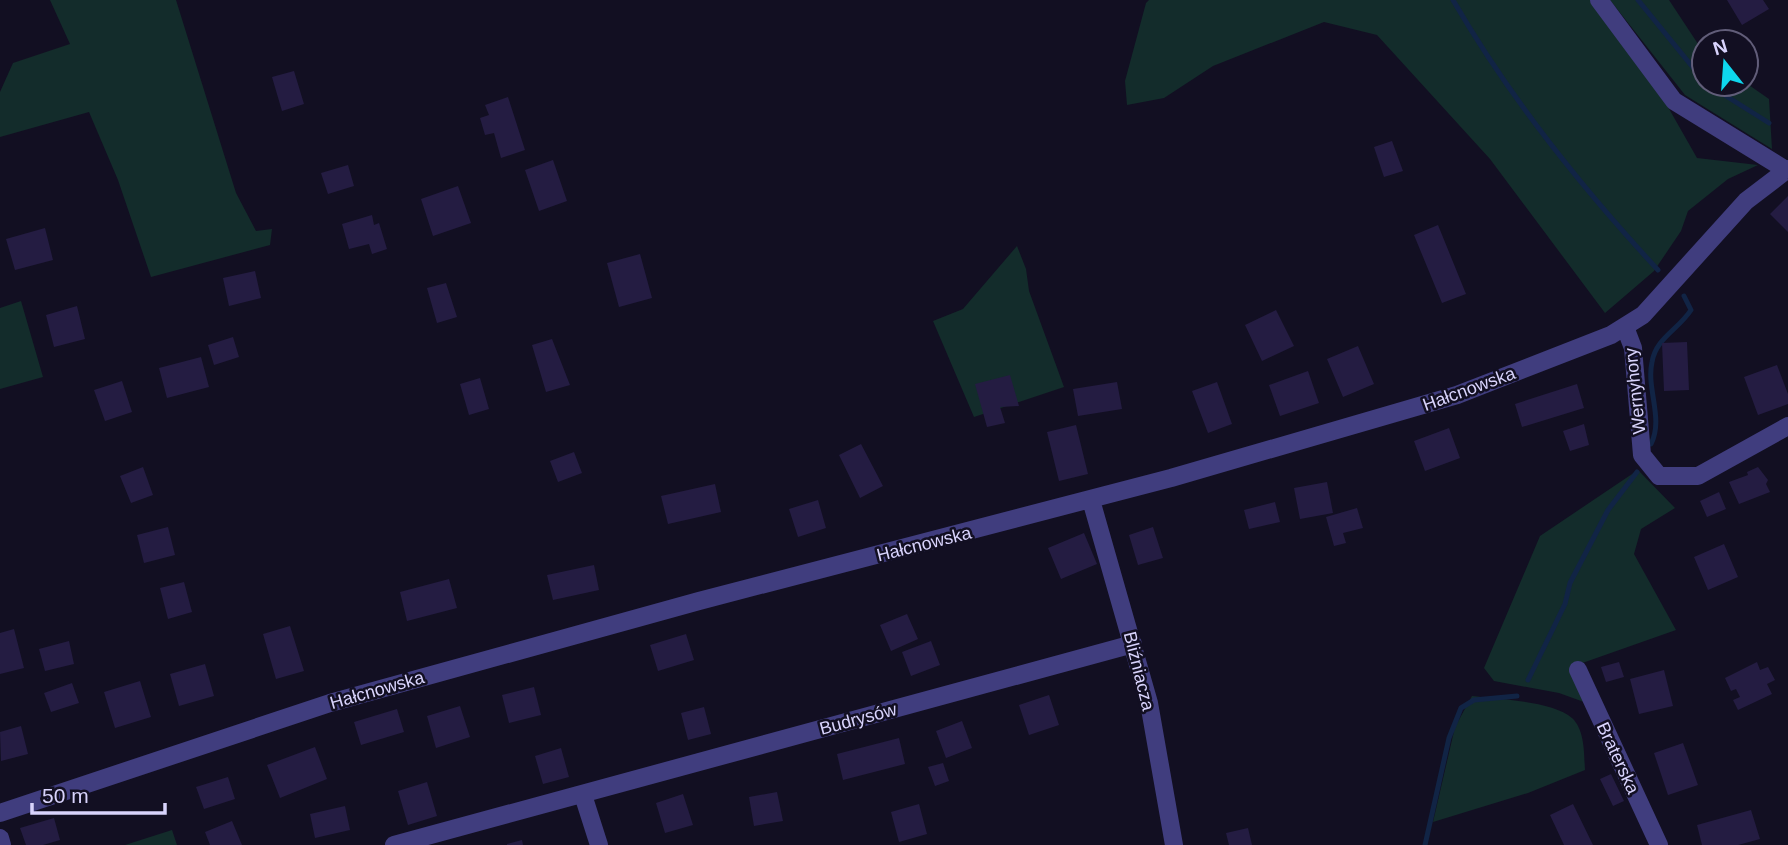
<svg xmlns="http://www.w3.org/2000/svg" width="1788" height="845" font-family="Helvetica,sans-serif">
  <rect width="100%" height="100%" fill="#120f22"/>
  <path fill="#132c2b" d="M50 0H176L236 193 256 231 272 229 270 245 151 277 118 180 89 112 0 137V92L13 63 70 44Z
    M1149 0H1590L1668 107 1697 158 1758 165 1728 179 1688 211 1681 231 1654 271 1605 313 1490 159 1377 35 1324 22 1213 66 1164 98 1127 105 1125 81 1146 3Z
    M1610 0H1669L1704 53V84L1746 83 1769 99 1772 149 1685 95Z
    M1017 246 1026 269 1029 291 1064 387 974 417 933 321 963 309Z
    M21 301 43 377 0 389V308Z
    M1638 470 1675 508 1641 529 1634 554 1676 630 1571 667 1584 702 1559 693 1494 681 1484 668 1540 536Z
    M1472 696C1497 699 1553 701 1572 718 1585 730 1584 754 1585 770L1528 793 1433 822 1455 727Z
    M172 830 177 845H125Z"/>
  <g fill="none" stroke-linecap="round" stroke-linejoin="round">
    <path stroke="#112445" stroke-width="5" d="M1453 0C1509 97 1582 188 1658 270
      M1638 0 1704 81
      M1707 84 1769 123
      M1651 444C1664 418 1646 389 1652 362 1656 338 1678 330 1691 310L1684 296
      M1528 680 1565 604 1570 583 1608 510 1637 472
      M1425 845 1449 738 1461 708 1474 700 1517 696"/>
  </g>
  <path fill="#241c42" d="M1727 0H1763L1769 9 1742 25Z
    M294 71 304 104 282 111 272 77Z
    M508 97 525 150 501 158 494 133 485 135 480 118 489 115 485 105Z
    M1392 141 1403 171 1384 177 1374 147Z
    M553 160 567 201 539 211 525 170Z
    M348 165 354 186 328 194 321 173Z
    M458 186 471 223 433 236 421 199Z
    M1788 196V232L1770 214Z
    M372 215 374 225 379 223 387 249 372 254 369 244 349 249 342 224Z
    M1438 225 1466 294 1442 303 1414 235Z
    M45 228 53 260 15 270 6 239Z
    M640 254 652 298 619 307 607 263Z
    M255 271 261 298 229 306 223 278Z
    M446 283 457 317 437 323 427 288Z
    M77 306 85 339 54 347 46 315Z
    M1276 310 1294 346 1262 361 1245 325Z
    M233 337 239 357 214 365 208 345Z
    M552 339 570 385 546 392 532 345Z
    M1687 342 1689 390 1664 391 1662 343Z
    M1358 346 1374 384 1343 397 1327 359Z
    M201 357 209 387 167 398 159 368Z
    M1777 365 1788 394V404L1758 415 1744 377Z
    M1308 371 1319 403 1280 416 1269 385Z
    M1010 375 1019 406 1000 407 1005 423 987 427 975 384Z
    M480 378 489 409 469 415 460 384Z
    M122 381 132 412 105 421 94 390Z
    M1117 382 1122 409 1078 416 1073 389Z
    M1217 382 1232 424 1208 433 1192 391Z
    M1577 384 1584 408 1522 427 1515 404Z
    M1584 424 1589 445 1570 451 1563 431Z
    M1076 425 1088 474 1059 481 1047 432Z
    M1449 428 1460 458 1425 471 1414 441Z
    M861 444 883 486 860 498 839 455Z
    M574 452 582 473 558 482 550 461Z
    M143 467 153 495 131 503 120 476Z
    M1758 467 1768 480 1766 484 1770 492 1739 504 1729 482 1748 475 1747 472Z
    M1327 482 1333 513 1300 519 1294 488Z
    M715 484 721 512 668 524 661 496Z
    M1719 492 1726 509 1707 517 1700 501Z
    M818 500 826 528 798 537 789 509Z
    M1275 502 1280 522 1249 529 1244 510Z
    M1357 508 1363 528 1343 533 1346 543 1334 546 1326 517Z
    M168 527 175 555 144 563 137 535Z
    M1153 527 1163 558 1138 565 1129 535Z
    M1084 533 1097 564 1061 579 1048 548Z
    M1724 544 1738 577 1708 590 1694 557Z
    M594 565 599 590 553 600 547 575Z
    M449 579 457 608 407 621 400 592Z
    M184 582 192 612 168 619 160 588Z
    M907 614 918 639 891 651 880 625Z
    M290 626 304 671 276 679 263 634Z
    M14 629 24 668 0 674V633Z
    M686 634 694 660 658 671 650 645Z
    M69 641 74 664 45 671 39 649Z
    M931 641 940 665 911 676 902 652Z
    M1619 662 1624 677 1606 682 1601 667Z
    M1757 662 1760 670 1768 667 1775 680 1767 684 1772 694 1738 710 1733 700 1740 697 1736 689 1731 691 1725 678Z
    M205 664 214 696 179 706 170 674Z
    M1664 670 1673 706 1639 714 1630 679Z
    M140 681 151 717 115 728 104 692Z
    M72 683 79 703 51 712 44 693Z
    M534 687 541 715 509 723 502 695Z
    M1049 695 1059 725 1029 735 1019 705Z
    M460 706 470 737 436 748 427 716Z
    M704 707 711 734 688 740 681 713Z
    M397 709 404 732 361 745 354 722Z
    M962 721 972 748 946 758 936 731Z
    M21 726 28 754 1 761 0 732Z
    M899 738 905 764 843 780 837 754Z
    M1683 743 1698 785 1668 795 1654 753Z
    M315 747 327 779 280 798 267 765Z
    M561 748 569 777 543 784 535 756Z
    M943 763 949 781 935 786 928 767Z
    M1611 774 1624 801 1613 806 1600 779Z
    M228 777 235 799 204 809 196 787Z
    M427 782 437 816 408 825 398 791Z
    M777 792 783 821 754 826 749 797Z
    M683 794 693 825 665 833 656 803Z
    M919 804 927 834 899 842 891 812Z
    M1573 804 1593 845H1564L1550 815Z
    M345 806 350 830 315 838 310 814Z
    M1751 810 1760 839 1738 845H1702L1697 825Z
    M54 818 60 840 43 845H26L20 828Z
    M232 821 242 845H210L205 832Z
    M1248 828 1252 845H1229L1226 833Z
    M522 840 523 845H507V844Z"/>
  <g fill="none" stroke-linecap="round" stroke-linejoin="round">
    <path stroke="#403d7e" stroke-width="18" d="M1599 0 1674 101 1786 170
      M1625 327 1633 348 1642 455 1659 476H1698L1788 426
      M1091 500 1149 703 1174 845
      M1578 670 1659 845
      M583 795 599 845
      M0 813 330 703 699 601 1171 478 1457 395 1611 335 1643 315 1746 201 1788 169
      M0 838 2 845
      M394 845 1133 644"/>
  </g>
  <g text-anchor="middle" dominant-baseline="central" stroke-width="5" stroke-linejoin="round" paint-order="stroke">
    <g font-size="18" fill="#d8d3fc" stroke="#120f22">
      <text transform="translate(1469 389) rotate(-20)">Hałcnowska</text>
      <text transform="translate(1635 391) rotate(-96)">Wernyhory</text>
      <text transform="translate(924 544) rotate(-14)">Hałcnowska</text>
      <text transform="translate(1139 671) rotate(76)">Bliźniacza</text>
      <text transform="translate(377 690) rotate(-16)">Hałcnowska</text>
      <text transform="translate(858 719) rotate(-15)">Budrysów</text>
      <text transform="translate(1618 758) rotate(65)">Braterska</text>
    </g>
  </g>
  <g transform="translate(1725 63) rotate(343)"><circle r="33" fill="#120f22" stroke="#615d79" stroke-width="2"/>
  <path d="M0-5L12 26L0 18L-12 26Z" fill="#0ed7ee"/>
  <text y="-10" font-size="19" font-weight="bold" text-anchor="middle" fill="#d8d3fc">N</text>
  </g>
  <path d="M32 803v10h133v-10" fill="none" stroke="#d8d3fc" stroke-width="3.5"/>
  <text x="42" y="803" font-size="21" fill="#d8d3fc" stroke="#120f22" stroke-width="5" paint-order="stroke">50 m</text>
</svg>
